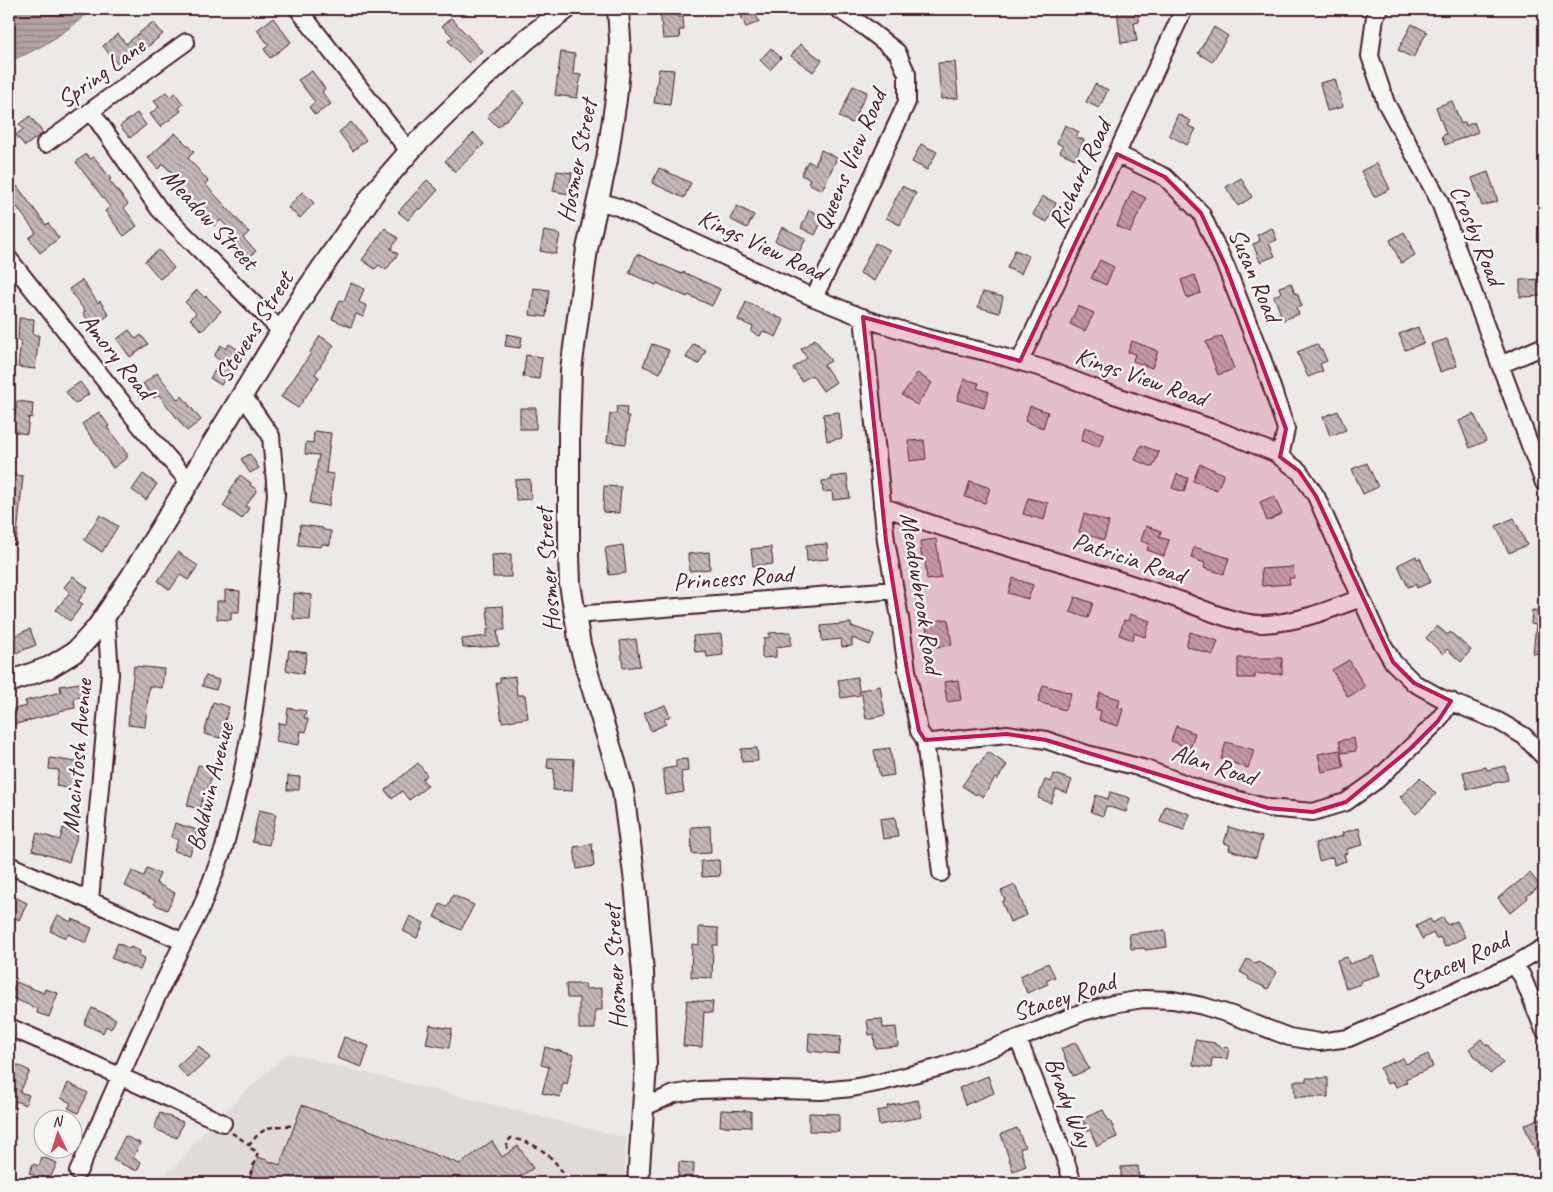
<svg xmlns="http://www.w3.org/2000/svg" width="1553" height="1192" font-family="Caveat,sans-serif">
  <defs>
    <pattern id="water-rules" width="6" height="5" patternUnits="userSpaceOnUse" patternTransform="scale(1.25)"><rect width="6" height="5" fill="#b1a2a3"/><path d="M0 2.5h6" fill="none" stroke="#928385"/></pattern>
    <pattern id="building-back-hatch" width="6" height="6" patternUnits="userSpaceOnUse" patternTransform="scale(1.25)"><rect width="6" height="6" fill="#c4b7b7"/><path d="M-1 5l2 2M0 0l6 6M5-1l2 2" fill="none" stroke="#a19495"/></pattern>
  </defs>
  <rect width="100%" height="100%" fill="#ece9e6"/>
  <filter id="ink" filterUnits="userSpaceOnUse"><feTurbulence type="fractalNoise" baseFrequency=".02" numOctaves="2"/><feDisplacementMap in="SourceGraphic" scale="10" xChannelSelector="R" yChannelSelector="G"/><feConvolveMatrix kernelMatrix="1 2 1 2 8 2 1 2 1" color-interpolation-filters="sRGB"/></filter>
  <g filter="url(#ink)">
    <path fill="#e0dad8" d="M287 1053 626 1138 624 1183H152L176 1166 206 1129Z"/>
    <path fill="url(#water-rules)" stroke="#886e73" d="M9 9H93C67 31 41 50 9 61Z"/>
    <path fill="url(#building-back-hatch)" stroke="#4a1f2b" d="M660 9H676L677 17H683L684 30H679L680 38 663 39Z
      M738 9H753L759 22 746 27Z
      M1117 9H1137L1139 22 1134 23 1137 41 1121 43Z
      M273 18 291 42 270 58 264 49 269 45 257 30Z
      M451 18 482 51 469 63 448 41 453 37 442 26Z
      M153 22 163 34 146 48 145 46 120 67 103 46 118 34 126 44Z
      M1412 24 1427 32 1413 58 1398 50Z
      M1214 27 1228 36 1212 62 1198 53Z
      M800 44 822 60 813 72 791 56Z
      M771 48 781 58 770 70 760 60Z
      M561 52 575 54 573 74 581 75 577 98 555 95Z
      M955 62 958 98 941 99 938 63Z
      M659 69 674 70 670 105 654 103Z
      M312 71 325 89 322 92 331 104 315 115 309 107 315 102 298 80Z
      M1335 79 1343 107 1327 111 1320 83Z
      M1095 84 1108 90 1099 108 1086 102Z
      M853 86 867 92 852 123 839 117Z
      M514 91 525 103 498 127 487 116Z
      M166 92 170 97 175 93 183 104 179 108 181 111 160 127 150 114 159 107 154 101Z
      M1452 101 1461 124 1465 122 1466 126 1474 122 1478 132 1445 145 1442 136 1446 134 1436 107Z
      M137 113 146 125 130 138 120 126Z
      M1178 114 1191 121 1188 126 1196 129 1187 145 1169 135Z
      M30 116 43 133 25 146 16 135 23 129 19 124Z
      M351 122 366 140 353 151 339 132Z
      M1065 125 1079 132 1076 137 1084 140 1075 159 1060 152 1063 146 1057 143Z
      M175 133 194 152 188 158 208 181 205 184 249 232 243 238 256 251 246 260 231 244 237 238 221 220 214 226 205 216 203 218 187 199 182 204 174 195 182 188 177 183 180 181 163 164 158 169 148 158Z
      M474 133 484 144 455 172 445 161Z
      M921 144 937 152 927 170 912 162Z
      M821 150 837 158 822 190 808 183 810 179 801 175 808 161 815 165Z
      M86 154 90 159 94 157 111 179 109 180 128 204 124 208 137 226 124 236 105 211 110 207 76 162Z
      M1377 163 1390 189 1374 197 1361 171Z
      M659 168 691 183 684 198 652 183Z
      M557 171 572 173 568 194 553 191Z
      M1488 172 1498 201 1482 206 1472 178Z
      M1241 178 1252 197 1238 206 1226 187Z
      M427 180 438 190 420 210 419 208 408 220 398 212Z
      M17 186 46 225 48 223 59 238 40 253 29 238 36 233 17 207 14 210 9 203V192Z
      M902 186 916 193 900 225 886 218Z
      M1132 191 1146 198 1130 232 1117 226Z
      M302 192 314 203 300 218 288 208Z
      M1042 196 1056 203 1047 222 1033 215Z
      M737 206 754 215 747 228 730 219Z
      M809 210 824 217 815 235 801 228Z
      M782 227 806 239 799 252 775 241Z
      M385 228 398 238 391 249 398 254 386 270 379 265 375 269 362 260Z
      M1272 228 1277 240 1269 243 1275 256 1260 262 1253 244 1260 241 1257 235Z
      M544 231 560 234 556 254 540 251Z
      M1404 232 1412 246H1410L1415 255 1401 263 1390 240Z
      M875 243 890 250 874 281 860 273Z
      M159 250 174 268 160 279 145 261Z
      M1015 250 1029 256 1021 274 1007 268Z
      M637 254 682 274 683 272 720 289 712 306 688 295 687 297 657 283 656 285 629 273Z
      M1100 260 1114 267 1106 285 1091 278Z
      M1195 275 1201 293 1187 298 1181 280Z
      M1544 279V296L1520 297V280Z
      M82 280 98 303 100 301 109 315 93 327 83 313 85 311 69 289Z
      M351 283 364 289 359 302 367 306 363 317 356 314 351 327 332 319 340 300 344 301Z
      M1291 283 1295 294 1297 293 1302 306 1296 308 1299 314 1283 320 1274 296 1281 293 1279 287Z
      M534 288 549 290 546 317 530 315Z
      M197 290 205 298 206 296 221 311 202 331 190 319 196 313 185 302Z
      M983 292 1003 297 999 313 978 307Z
      M746 302 784 320 776 337 763 331 760 336 751 332 753 327 738 320Z
      M1078 306 1094 313 1085 331 1070 324Z
      M19 318 34 319 33 335H39L35 369 18 367 21 340H18Z
      M1418 327 1424 343 1405 350 1399 334Z
      M129 330 136 339 141 335 148 344 130 357 117 339Z
      M507 334 522 337 520 348 505 346Z
      M320 336 334 345 315 374 319 377 298 408 281 397 311 353 310 352Z
      M1222 336 1234 369 1218 375 1206 342Z
      M815 339 831 361 824 365 836 382 823 391 812 375 802 381 793 368 807 358 801 349Z
      M1447 339 1457 366 1440 372 1431 344Z
      M1132 341 1158 351 1152 368 1133 361 1135 354 1128 352Z
      M229 344 245 354 229 378 227 376 221 385 210 378 221 361 214 356 221 345 226 349Z
      M652 344 669 350 660 373 643 366Z
      M693 344 706 350 699 364 686 358Z
      M1317 344 1320 350H1322L1327 361 1320 364 1323 371 1308 377 1297 352Z
      M526 355 542 357 539 379 523 377Z
      M157 373 178 400 182 396 201 420 187 431 159 395 154 398 143 384Z
      M917 373 932 383 917 405 902 395Z
      M964 379 979 383 977 388 989 392 984 408 957 400Z
      M80 382 89 394 75 404 66 392Z
      M17 401 33 403 32 418 29 417 27 434 9 431 10 415H15Z
      M617 406 627 407 626 416H629L626 444 607 442 610 414H616Z
      M1030 406 1048 412 1043 428 1025 421Z
      M520 408H536V429H520Z
      M1338 411 1346 430 1330 436 1323 417Z
      M99 412 109 426 107 427 127 454V458L113 468 82 424Z
      M839 412 842 438 827 441 823 414Z
      M1474 414 1486 441 1470 448 1459 421Z
      M1085 427 1104 434 1099 447 1081 441Z
      M314 431 331 433 326 473 334 474 329 506 310 503 319 455 305 454 306 442 313 443Z
      M924 440 926 459 910 461 908 441Z
      M1141 445 1159 452 1153 467 1135 460Z
      M250 454 259 468 250 473 241 459Z
      M1367 463 1378 487 1363 494 1352 469Z
      M1200 464 1224 474 1217 490 1193 481Z
      M9 474 23 476 16 545 9 544Z
      M143 474 157 484 146 500 132 490Z
      M1177 474 1188 478 1184 492 1172 488Z
      M240 475 251 483 250 485 257 490 246 506 249 508 242 519 223 506 231 493 229 492Z
      M847 475 850 498 833 500 832 491 823 492 822 481 832 480 831 477Z
      M530 479 531 499 516 500 515 480Z
      M970 481 990 488 985 503 965 497Z
      M604 486 621 487 619 513 603 512Z
      M1274 496 1282 514 1267 521 1260 502Z
      M1028 498 1048 503 1044 520 1023 514Z
      M1084 514 1109 522 1104 540 1079 532Z
      M100 515 118 526 102 552 84 540Z
      M1514 518 1527 545 1509 553 1496 526Z
      M300 525 323 528V530L331 531 330 545 322 544 321 547 298 545Z
      M1146 526 1161 531 1159 537 1169 540 1164 556 1147 550 1149 544 1141 541Z
      M936 539 941 578 927 580 925 560 922 561 920 541Z
      M827 544 828 559 807 561 806 545Z
      M623 545 626 573 609 575 605 548Z
      M771 547 773 564 753 566 751 549Z
      M1194 547 1229 558 1224 574 1204 568 1205 563 1191 558Z
      M178 552 198 566 188 580 180 575 170 590 158 581Z
      M709 552 710 569 689 571 688 554Z
      M511 554V577H493L492 555Z
      M1416 556 1417 559 1420 558 1431 582 1417 588 1415 584 1408 587 1398 565Z
      M1293 567 1294 578H1289L1290 584 1262 586 1261 569Z
      M73 576 88 588 78 601 83 604 70 621 56 610 70 592 64 587Z
      M1013 578 1033 585 1028 599 1008 593Z
      M225 590 240 591 239 612H231V620L217 619V601H225Z
      M294 593 312 595 310 620 293 619Z
      M1075 597 1093 603 1088 618 1070 612Z
      M503 606 505 630H497L499 646 463 648 462 639 487 636V629H489L487 607Z
      M1532 610 1544 611V654L1533 653 1536 625 1531 624Z
      M1130 614 1150 621 1145 637 1134 633 1133 640 1119 635 1124 620 1128 621Z
      M948 619 952 645 935 647 933 634 927 635 926 622Z
      M851 623V626L874 634 870 645 852 638V646L842 647 841 639 822 641 821 626Z
      M1437 626 1448 635 1450 632 1471 650 1461 662 1447 649 1443 654 1426 638Z
      M30 629 36 645 13 654 9 644V638Z
      M791 632V645L776 647V657L762 658V646H764V638L770 637 769 633Z
      M1190 632 1218 641 1213 655 1186 646Z
      M721 634 723 655 707 657 706 651 695 652 693 636Z
      M636 639 640 666 623 668 620 641Z
      M289 650 307 653 303 674 286 670Z
      M1238 658H1282V674H1255V678H1238Z
      M1349 660 1365 687 1348 697 1332 670Z
      M134 666 164 669 162 688 149 686 145 727 128 725Z
      M205 676 219 680 216 690 202 686Z
      M515 676 517 695H525L528 718 502 722 496 683 500 682V678Z
      M857 677 860 695 841 698 838 680Z
      M958 680 961 700 947 702 944 682Z
      M86 682 88 696 74 698 75 708 59 711 60 712 9 726V710L27 706 25 701 61 692 60 686Z
      M1043 685 1071 693 1065 710 1038 702Z
      M880 686 885 715 866 719 861 690Z
      M1100 693 1120 699 1118 708 1123 709 1118 726 1099 720 1101 711 1095 709Z
      M213 702 229 707 220 738 204 734Z
      M665 705 670 716 664 719 666 724 651 731 644 713Z
      M288 708 306 711 304 718 308 719 306 732 301 731 299 745 276 741 279 723 286 724Z
      M1176 726 1195 733 1190 748 1171 741Z
      M1354 738 1356 751 1342 753 1339 741Z
      M1226 742 1254 750 1248 768 1221 759Z
      M757 748 758 761 742 762 741 749Z
      M890 748 894 775 880 777 874 750Z
      M1340 750 1344 767 1322 772 1318 754Z
      M988 752 1007 765 997 780 995 778 983 797 977 793 976 795 962 786 977 764 979 765Z
      M50 758 76 762 72 789 56 786 59 770 49 769Z
      M548 758 574 759 572 791 553 790 554 769 547 768Z
      M687 759 688 771 681 772 684 792 666 795 663 769 676 767V760Z
      M418 763 427 775 422 779 428 786 409 800 402 791 392 799 385 790Z
      M198 765 214 769 206 795 204 794 200 809 187 806Z
      M1505 766 1508 780 1467 789 1463 772 1486 767 1487 770Z
      M1054 774 1072 780 1067 793 1056 789 1051 803 1038 798 1045 780 1051 782Z
      M288 776 300 777 299 790H287Z
      M1420 778 1436 794 1416 814 1400 797Z
      M1110 792 1130 798 1126 812 1106 806 1103 816 1091 812 1096 795 1108 799Z
      M1165 806 1190 814 1184 830 1160 822Z
      M259 810 276 814 269 845 252 842Z
      M895 817 898 837 883 839 880 819Z
      M175 823 197 830 190 855 174 851 178 840 171 837Z
      M710 826 711 853 692 854 691 827Z
      M1229 827 1262 837 1256 858 1229 850 1230 845 1224 843Z
      M63 828 78 833 69 862 32 850 37 833 60 840Z
      M1359 828 1363 845 1347 849 1348 853 1344 854 1346 861 1334 865 1333 857 1319 861 1315 843 1343 836 1342 833Z
      M592 844 594 866 577 869 574 847Z
      M719 860 720 876 702 877 701 861Z
      M147 868 160 874 156 883 175 893 167 910 154 904 156 901 125 886 132 871 144 876Z
      M1530 873 1540 886 1527 896 1528 898 1510 913 1498 898Z
      M1015 885 1027 915 1010 922 1002 902 1005 900 1001 891Z
      M9 894 27 903 19 920 9 915Z
      M453 895 474 905 461 930 434 917 440 904 447 907Z
      M58 915 71 922 72 919 92 928 86 943 68 934 66 938 50 931Z
      M410 916 424 923 417 938 403 931Z
      M1443 917 1447 925 1457 921 1465 937 1445 947 1440 937 1436 939 1433 933 1422 939 1416 926 1430 919 1433 923Z
      M699 927 718 928V945H713L712 978 691 977 692 944 699 945Z
      M1165 930 1167 947 1145 950V948L1131 949 1129 934Z
      M118 943 130 949 131 947 140 951 139 955 145 958 140 970 111 958Z
      M1373 956 1380 975 1360 981 1361 984 1346 989 1337 960 1347 957 1349 964Z
      M1247 959 1256 964 1258 962 1277 972 1268 989 1248 979 1249 977 1240 972Z
      M1048 963 1055 977 1046 981 1048 984 1027 993 1020 976Z
      M16 982 44 993 45 989 58 993 49 1017 37 1013 38 1009 10 997Z
      M566 984H585L586 989 602 988V1010H595V1029H579V998H567Z
      M687 1000 713 1002 712 1013 704 1012 702 1047 683 1046Z
      M92 1008 116 1019 111 1029 106 1026 103 1033 84 1024Z
      M882 1019 883 1028 896 1027 898 1046 875 1048 874 1034 869 1035 867 1020Z
      M430 1025 452 1029 449 1048 426 1044Z
      M809 1033 841 1036 839 1054 808 1051Z
      M344 1037 369 1046 362 1067 337 1058Z
      M1481 1039 1486 1045 1488 1044 1503 1063 1490 1074 1469 1049Z
      M1195 1040 1215 1043V1045H1220V1047L1229 1048 1227 1059 1212 1058 1211 1068 1193 1065Z
      M1076 1042 1089 1069 1073 1076 1061 1049Z
      M199 1046 210 1058 188 1078 177 1066Z
      M545 1047 574 1055 567 1084 563 1083 560 1097 542 1093 549 1067 541 1065Z
      M1428 1054 1433 1067 1405 1079 1407 1083 1396 1087 1394 1082 1387 1084 1380 1068 1403 1058 1406 1064Z
      M9 1061 30 1071 20 1092 29 1095 25 1105 16 1101 9 1116Z
      M988 1076 994 1093 965 1105 959 1088Z
      M1306 1078H1328V1097H1295L1294 1081H1306Z
      M68 1083 88 1093 78 1113 68 1108 71 1103 61 1098Z
      M918 1100 922 1117 879 1125 877 1111 888 1109 887 1106Z
      M302 1105 460 1164 492 1141 502 1157 518 1146 533 1168 511 1183H248L258 1157 280 1165Z
      M721 1110 751 1111V1127L720 1126Z
      M1103 1110 1108 1120H1110L1117 1137 1097 1146 1090 1130 1088 1131 1082 1119Z
      M160 1113 183 1122 177 1138 154 1129Z
      M809 1113 839 1114V1132L809 1131Z
      M1540 1118 1544 1127V1171L1524 1125Z
      M1017 1128 1025 1147 1020 1149 1026 1166 1013 1171 1001 1134Z
      M125 1136 140 1143 133 1158 141 1162 137 1171 113 1160Z
      M42 1157 57 1163 48 1183H32L35 1176 29 1173 33 1164 39 1166Z
      M679 1162 694 1163 693 1183H678Z
      M1138 1166 1139 1183H1121V1167Z"/>
    <g fill="none" stroke-linecap="round" stroke-linejoin="round">
      <g stroke="#4a1f2b" stroke-width="20">
        <path id="minor" d="M298 9 409 151
          M1380 9 1375 16 1370 56 1386 103 1439 200 1544 483
          M91 111 159 209 281 331
          M45 144 186 42
          M1117 154 1165 177 1201 213 1226 267 1262 358 1286 429 1280 457
          M598 201 618 207 812 297 869 320 927 338 986 352 1045 369 1102 391 1218 430 1275 453 1299 471 1316 496 1378 636 1393 662 1414 683 1441 698 1498 721 1524 736 1544 757
          M9 259 143 429 189 482
          M814 297 845 236 907 102V74L897 52 865 27 838 9
          M863 317 886 541 900 618 907 670 919 731 925 740 941 873
          M1020 361 1184 9
          M1500 365 1544 346
          M882 506C961 537 1044 556 1125 582 1144 588 1163 594 1182 601 1206 610 1236 624 1262 624 1297 623 1329 610 1361 598
          M575 615 895 590
          M925 740 932 742 1007 734 1046 740 1087 754 1146 769 1202 790 1268 808 1313 812 1346 802 1377 780 1438 721 1451 701
          M9 865 184 942
          M90 900 110 674 106 615
          M1514 965 1522 976 1544 1030
          M9 1027 60 1049 223 1123
          M1018 1039 1061 1147 1073 1183
          M642 1108 674 1094 699 1090 730 1089 821 1091 852 1088 882 1082 941 1067 1027 1035 1083 1012 1113 1004 1143 999 1173 1000 1203 1006 1232 1015 1289 1037 1319 1042 1349 1038 1514 965 1544 947
          M78 1172 139 1034 173 963 201 908 224 848 241 781 253 716 263 641 276 494 271 436 242 394"/>
      </g>
      <g stroke="#4a1f2b" stroke-width="24">
        <path id="tertiary" d="M618 9 620 39 619 69 616 99 607 160 587 249 571 370 569 432V554L570 584 580 645 588 674 615 762 623 791 635 882 643 973 646 1065 638 1183
          M9 682 50 667 76 651 97 628 131 577 306 291 376 190 416 144 481 80 527 39 566 9"/>
      </g>
      <path stroke="#4a1f2b" stroke-width="2.5" stroke-dasharray="5 4" stroke-linecap="butt" d="M232 1133 250 1145
        M507 1149V1142L511 1138C538 1143 557 1158 568 1183
        M247 1183 258 1152 248 1147C261 1127 272 1125 295 1126"/>
      <use href="#minor" stroke="#f6f6f2" stroke-width="16"/>
      <use href="#tertiary" stroke="#f6f6f2" stroke-width="20"/>
    </g>
  </g>
  <path fill="#c2185b" fill-opacity="0.2" stroke="#c2185b" stroke-width="4" stroke-linejoin="round" d="M1117 154 1165 177 1201 213 1226 267 1286 429 1280 457 1299 471 1316 496 1393 662 1414 683 1451 701 1438 721 1410 749 1346 802 1313 812 1268 808 1046 740 1007 734 925 740 919 731 907 670 886 541 863 317 1020 361Z"/>
  <g text-anchor="middle" dominant-baseline="central" stroke-width="5" stroke-linejoin="round" paint-order="stroke">
    <g font-size="25" fill="#4a1f2b" stroke="#f6f6f2">
      <text transform="translate(101 73) rotate(-36)">Spring Lane</text>
      <text transform="translate(850 160) rotate(-67)">Queens View Road</text>
      <text transform="translate(577 161) rotate(-79)">Hosmer Street</text>
      <text transform="translate(1080 174) rotate(-65)">Richard Road</text>
      <text transform="translate(210 219) rotate(47)">Meadow Street</text>
      <text transform="translate(1477 235) rotate(68)">Crosby Road</text>
      <text transform="translate(762 245) rotate(25)">Kings View Road</text>
      <text transform="translate(1255 275) rotate(67)">Susan Road</text>
      <text transform="translate(254 327) rotate(-58)">Stevens Street</text>
      <text transform="translate(117 356) rotate(51)">Amory Road</text>
      <text transform="translate(1141 377) rotate(19)">Kings View Road</text>
      <text transform="translate(1129 558) rotate(18)">Patricia Road</text>
      <text transform="translate(548 570) rotate(-94)">Hosmer Street</text>
      <text transform="translate(733 578) rotate(-4)">Princess Road</text>
      <text transform="translate(921 593) rotate(81)">Meadowbrook Road</text>
      <text transform="translate(77 756) rotate(-85)">Macintosh Avenue</text>
      <text transform="translate(1214 765) rotate(18)">Alan Road</text>
      <text transform="translate(210 787) rotate(-76)">Baldwin Avenue</text>
      <text transform="translate(1459 961) rotate(-25)">Stacey Road</text>
      <text transform="translate(615 967) rotate(-93)">Hosmer Street</text>
      <text transform="translate(1064 997) rotate(-18)">Stacey Road</text>
      <text transform="translate(1069 1102) rotate(69)">Brady Way</text>
    </g>
  </g>
  <rect width="1553" height="1192" fill="none" stroke="#f6f6f2" stroke-width="30"/>
  <rect x="15" y="15" width="1523" height="1162" fill="none" stroke="#4a1f2b" stroke-width="2" filter="url(#ink)"/>
  <g transform="translate(58 1134) rotate(356)"><circle r="24" fill="#f6f6f2" stroke="#b1a0a2"/>
  <path d="M0-4L9 19L0 12L-9 19Z" fill="#d1495b"/>
  <text y="-8" font-size="14" font-weight="bold" text-anchor="middle" fill="#4a1f2b">N</text>
  </g>
</svg>
